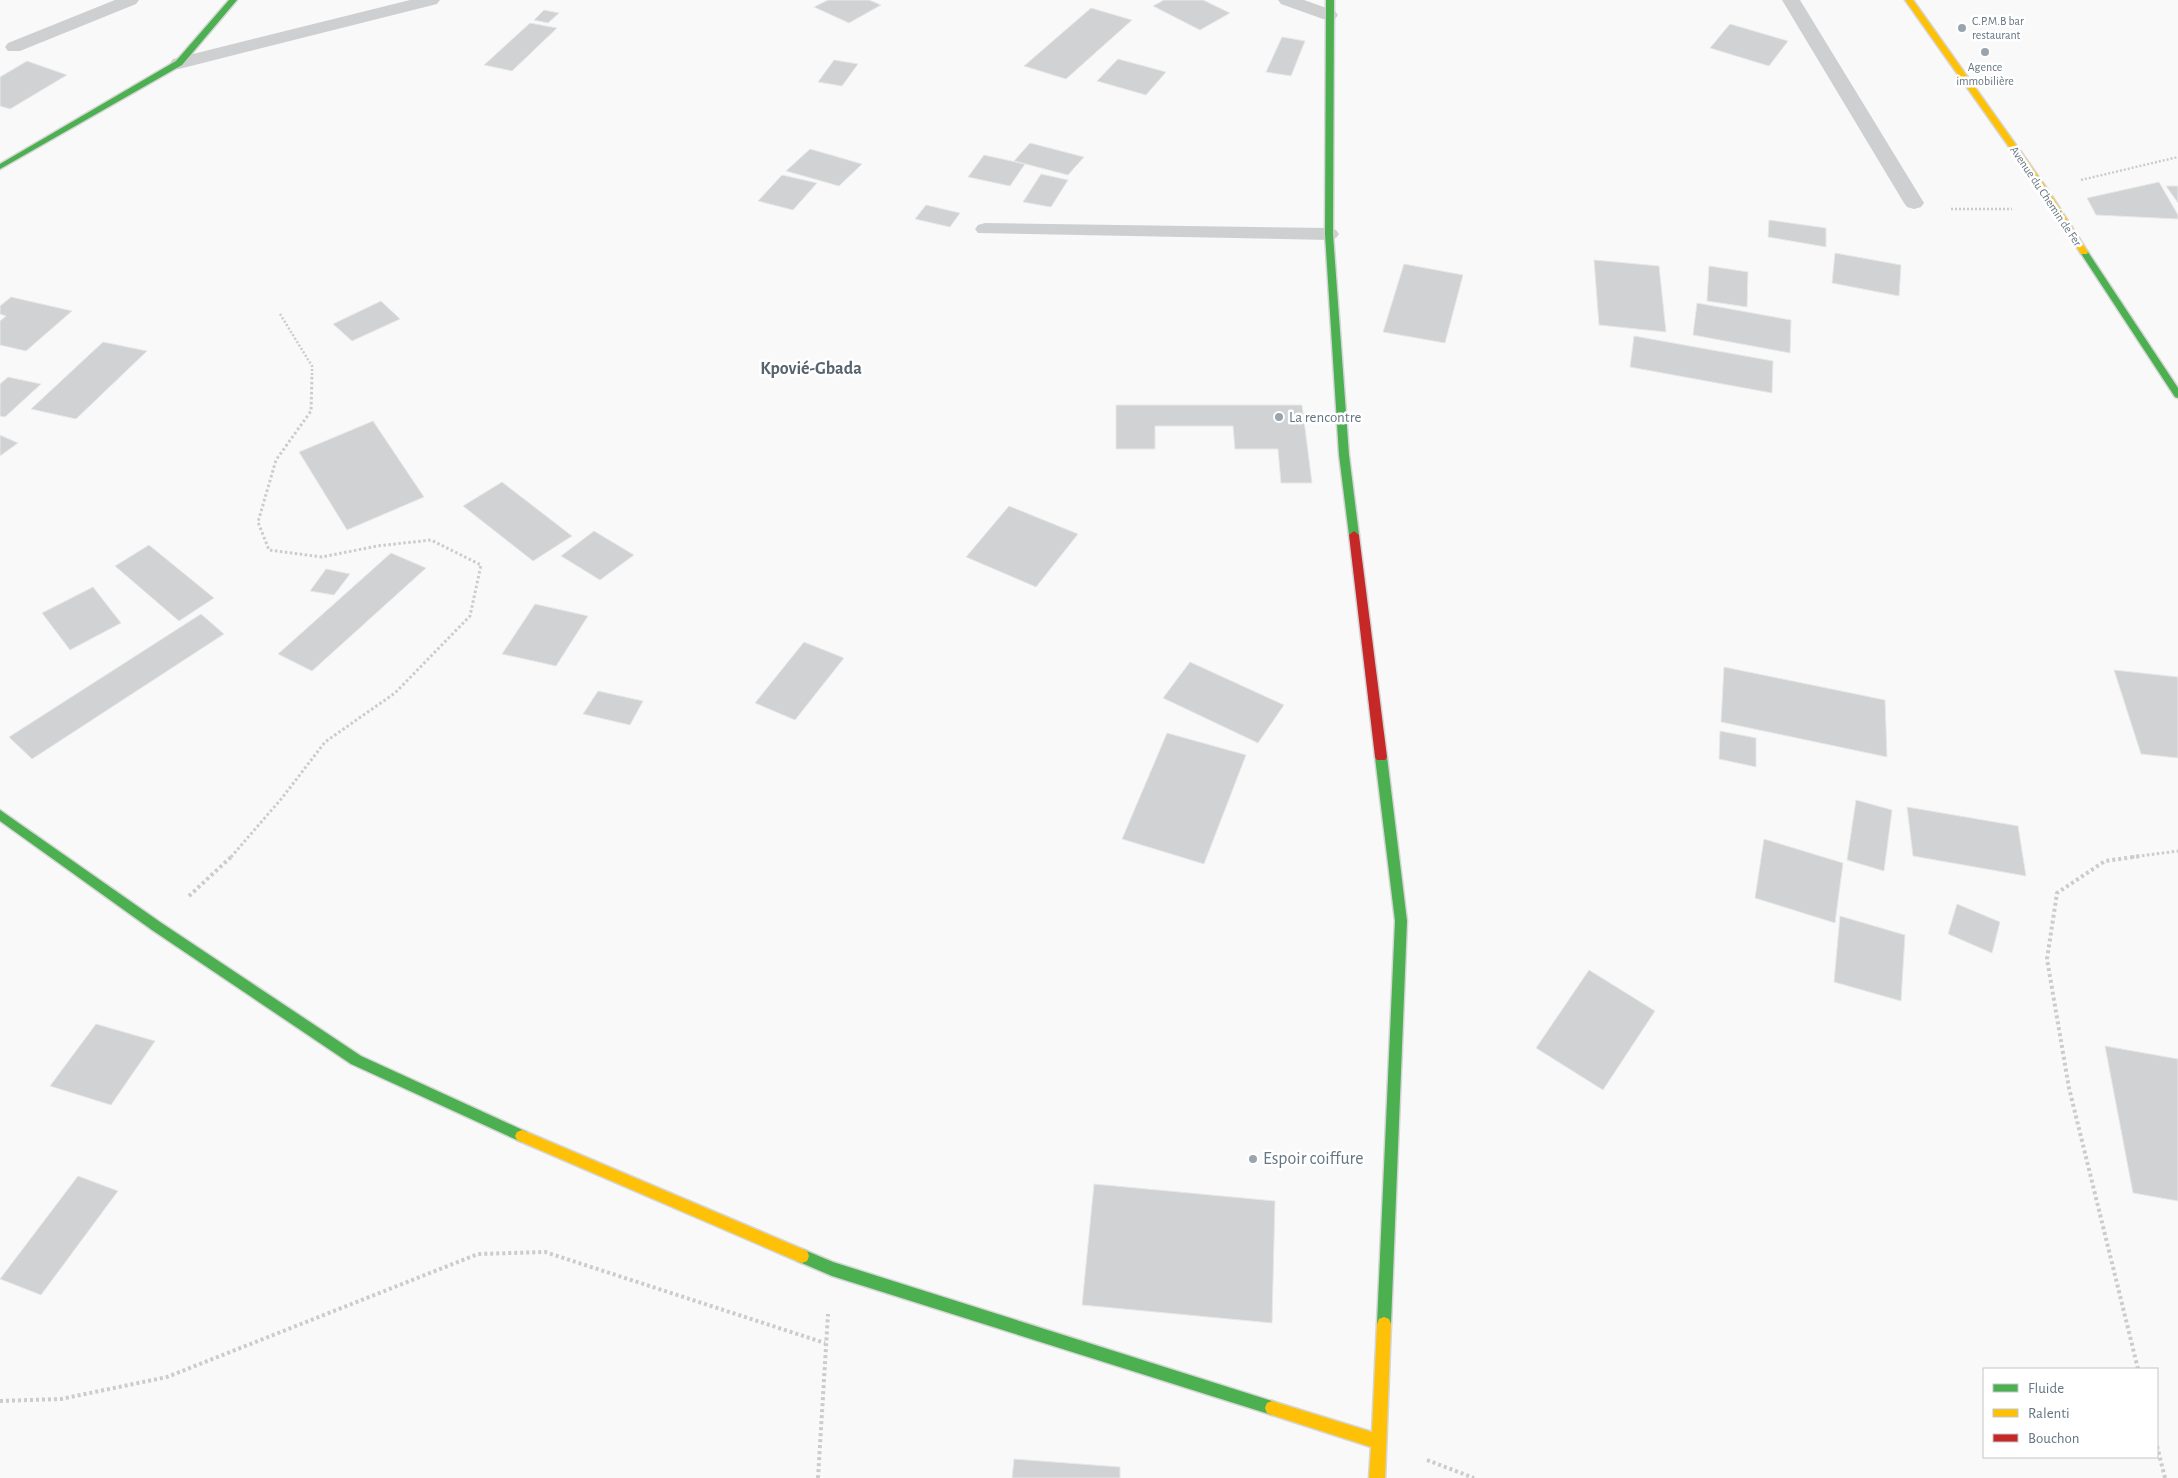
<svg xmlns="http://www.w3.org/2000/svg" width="2178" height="1478" font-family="'Alegreya Sans',sans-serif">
  <rect width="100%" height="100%" fill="#f9f9f9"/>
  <path fill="#d0d2d3" stroke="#e8e8e8" d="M828 0H869L881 5 849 23 814 7Z
    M1164 0H1203L1230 13 1200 30 1153 6Z
    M1091 8 1132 20 1066 79 1024 66Z
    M544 10 559 13 548 23 534 20Z
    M530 23 557 28 512 71 484 65Z
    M1730 24 1788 41 1769 66 1710 48Z
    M1282 37 1305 41 1291 76 1266 72Z
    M1118 59 1166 72 1146 95 1097 81Z
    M834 60 858 64 842 86 818 82Z
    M27 61 67 75 10 109 0 106V77Z
    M1030 143 1084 157 1068 175 1014 161Z
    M810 149 862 164 839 186 786 171Z
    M984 155 1025 164 1010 186 968 177Z
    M1041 174 1068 180 1051 207 1023 202Z
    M782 175 817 183 793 210 758 201Z
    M2159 182 2178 215V219L2096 215 2087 198Z
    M2166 186H2178V203Z
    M926 205 960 213 950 227 915 219Z
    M1769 220 1826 228V247L1768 237Z
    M1835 253 1901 265 1899 296 1832 283Z
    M1594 260 1659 266 1666 332 1599 325Z
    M1404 264 1463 275 1445 343 1383 332Z
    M1709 266 1748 272 1747 307 1707 301Z
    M11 297 72 311 26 351 0 345V321L6 316 0 314V306Z
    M381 301 400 319 352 341 333 324Z
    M1697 303 1791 320 1790 353 1693 335Z
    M1634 336 1773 361 1772 393 1630 367Z
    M103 342 147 351 76 419 31 409Z
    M8 377 41 384 5 417 0 416V384Z
    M1116 405H1302L1312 483H1281L1278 449H1235L1233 426H1155V449H1116Z
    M373 421 424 497 347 530 299 452Z
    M0 435 18 443 0 456Z
    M502 482 572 536 533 561 463 506Z
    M1009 506 1078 534 1036 587 966 557Z
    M594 531 634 555 600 580 561 556Z
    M149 545 214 598 179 621 115 566Z
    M391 553 426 568 312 671 278 654Z
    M326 569 350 574 334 595 310 591Z
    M93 587 121 623 70 650 42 613Z
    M535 604 588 616 556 666 502 654Z
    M201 614 224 634 32 759 9 737Z
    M804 642 844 658 795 720 755 703Z
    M1190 662 1284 705 1258 743 1163 698Z
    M1724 667 1885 700 1887 757 1721 722Z
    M2114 670 2178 677V758L2141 754Z
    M598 691 643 701 630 725 583 714Z
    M1720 731 1756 738V767L1719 759Z
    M1167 733 1246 755 1204 864 1122 839Z
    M1856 800 1892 810 1884 871 1847 860Z
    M1907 807 2018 826 2026 876 1913 856Z
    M1764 839 1843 863 1835 923 1755 898Z
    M1957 904 2000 922 1992 953 1948 934Z
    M1840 916 1905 935 1901 1001 1834 982Z
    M1589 970 1655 1011 1603 1090 1536 1048Z
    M96 1024 155 1041 111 1105 50 1086Z
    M2105 1046 2178 1059V1201L2133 1193Z
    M78 1176 118 1191 41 1295 0 1279Z
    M1094 1184 1275 1201 1272 1323 1082 1305Z
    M1014 1459 1120 1467V1478H1012Z"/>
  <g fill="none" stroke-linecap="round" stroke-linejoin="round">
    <g stroke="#d5d6d7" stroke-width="3">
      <path id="fast" d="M229 0H237L182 65 0 169V164L176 61Z
        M1326 0H1334L1333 234 1349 455 1359 535 1354 539 1349 535 1339 455 1325 234Z
        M2084 249 2088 252 2178 388V398L2175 397 2080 252Z
        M1381 752 1385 754 1387 757 1407 921 1391 1324 1389 1329 1384 1331 1379 1329 1377 1324 1395 921 1375 757 1377 754Z
        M0 810 160 922 361 1056 527 1132 529 1136 527 1140 522 1142 517 1140 351 1064 152 930 0 821Z
        M802 1249 833 1262 1272 1401 1277 1403 1279 1408 1277 1413 1272 1415 832 1276 797 1261 795 1256 797 1251Z"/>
    </g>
    <g stroke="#d5d6d7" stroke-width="3">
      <path id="slow" d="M1905 0H1913L2048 190 2088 252 2087 254H2081L2041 192Z
        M522 1130 807 1251 809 1256 807 1261 802 1263 797 1261 517 1140 515 1136 517 1132Z
        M1384 1317 1389 1319 1391 1324 1385 1478H1369L1371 1447 1272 1415 1267 1413 1265 1408 1267 1403 1272 1401 1372 1432 1377 1324 1379 1319Z"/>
    </g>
    <g stroke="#d5d6d7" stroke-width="3">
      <path id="jam" d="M1354 531 1359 535 1387 757 1385 760H1377L1375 757 1349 535Z"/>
    </g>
    <path stroke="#cbcccd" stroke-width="2.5" stroke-dasharray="2 2" stroke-linecap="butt" d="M2081 180 2178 157
      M1951 209H2012
      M280 314 312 366V375"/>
    <path stroke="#cbcccd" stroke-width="3" stroke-dasharray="2.5 2.5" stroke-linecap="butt" d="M231 857 282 798 325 742 395 693 470 616 481 565 431 540 377 546 322 557 269 550 258 522 276 460 311 411 312 374
      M2132 857 2178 851"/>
    <path stroke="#cbcccd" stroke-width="4" stroke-dasharray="3 3" stroke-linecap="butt" d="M189 896 232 856
      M2138 1369 2069 1088 2047 959 2057 893 2105 861 2141 856
      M0 1401 61 1399 167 1377 478 1254 545 1252 825 1343
      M2157 1446 2165 1478
      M1427 1460 1474 1478
      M818 1478 828 1314"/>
    <path fill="#cecfd0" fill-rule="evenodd" d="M985 223 1329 228 1336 230 1339 234 1336 238 1329 240 978 233 975 229 978 225Z"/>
    <path fill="#cecfd0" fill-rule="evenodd" d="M115 0H139L136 4 20 51H8L5 47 8 43Z
      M410 0H440L437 4 179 69 173 67 170 63 173 59Z
      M1278 0H1304L1335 11 1338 15 1335 19H1323L1281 4Z
      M1782 0H1800L1924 203 1921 207 1914 209 1907 207 1904 203Z"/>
    <use href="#fast" fill="#4caf50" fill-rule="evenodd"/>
    <use href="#slow" fill="#ffc107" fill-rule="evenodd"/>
    <use href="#jam" fill="#c62828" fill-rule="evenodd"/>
  </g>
  <g fill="#99a4ac" stroke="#fff" stroke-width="2">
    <circle cx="1962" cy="28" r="5"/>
    <circle cx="1985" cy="52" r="5"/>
    <circle cx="1279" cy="417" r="5"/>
    <circle cx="1253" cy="1159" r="5"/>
  </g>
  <g text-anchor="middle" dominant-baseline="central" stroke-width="5" stroke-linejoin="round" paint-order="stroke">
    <g font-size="12" fill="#657683" stroke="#fff" text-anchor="start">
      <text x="1972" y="21">C.P.M.B bar<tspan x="1972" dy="14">restaurant</tspan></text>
      <text x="1985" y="67" text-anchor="middle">Agence<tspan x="1985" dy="14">immobilière</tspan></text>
    </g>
    <g font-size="12" fill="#657683" stroke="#fff">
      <text transform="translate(2046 196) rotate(56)">Avenue du Chemin de Fer</text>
    </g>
    <g font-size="15" fill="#657683" stroke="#fff" text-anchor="start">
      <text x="1289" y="417">La rencontre</text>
    </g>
    <g font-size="18" font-weight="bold" fill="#57646e" stroke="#fff">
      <text x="811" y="369">Kpovié-Gbada</text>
    </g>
    <g font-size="18" fill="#657683" stroke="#fff" text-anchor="start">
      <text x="1263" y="1159">Espoir coiffure</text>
    </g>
  </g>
  <rect x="1983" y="1368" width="175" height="90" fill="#ffffff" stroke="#c1c8cd"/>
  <rect x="1993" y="1384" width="25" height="8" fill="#4caf50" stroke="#c1c8cd"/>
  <text x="2028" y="1393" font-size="15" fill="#657683">Fluide</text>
  <rect x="1993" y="1409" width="25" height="8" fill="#ffc107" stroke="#c1c8cd"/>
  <text x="2028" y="1418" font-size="15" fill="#657683">Ralenti</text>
  <rect x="1993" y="1434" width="25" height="8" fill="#c62828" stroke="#c1c8cd"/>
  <text x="2028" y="1443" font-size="15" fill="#657683">Bouchon</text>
</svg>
